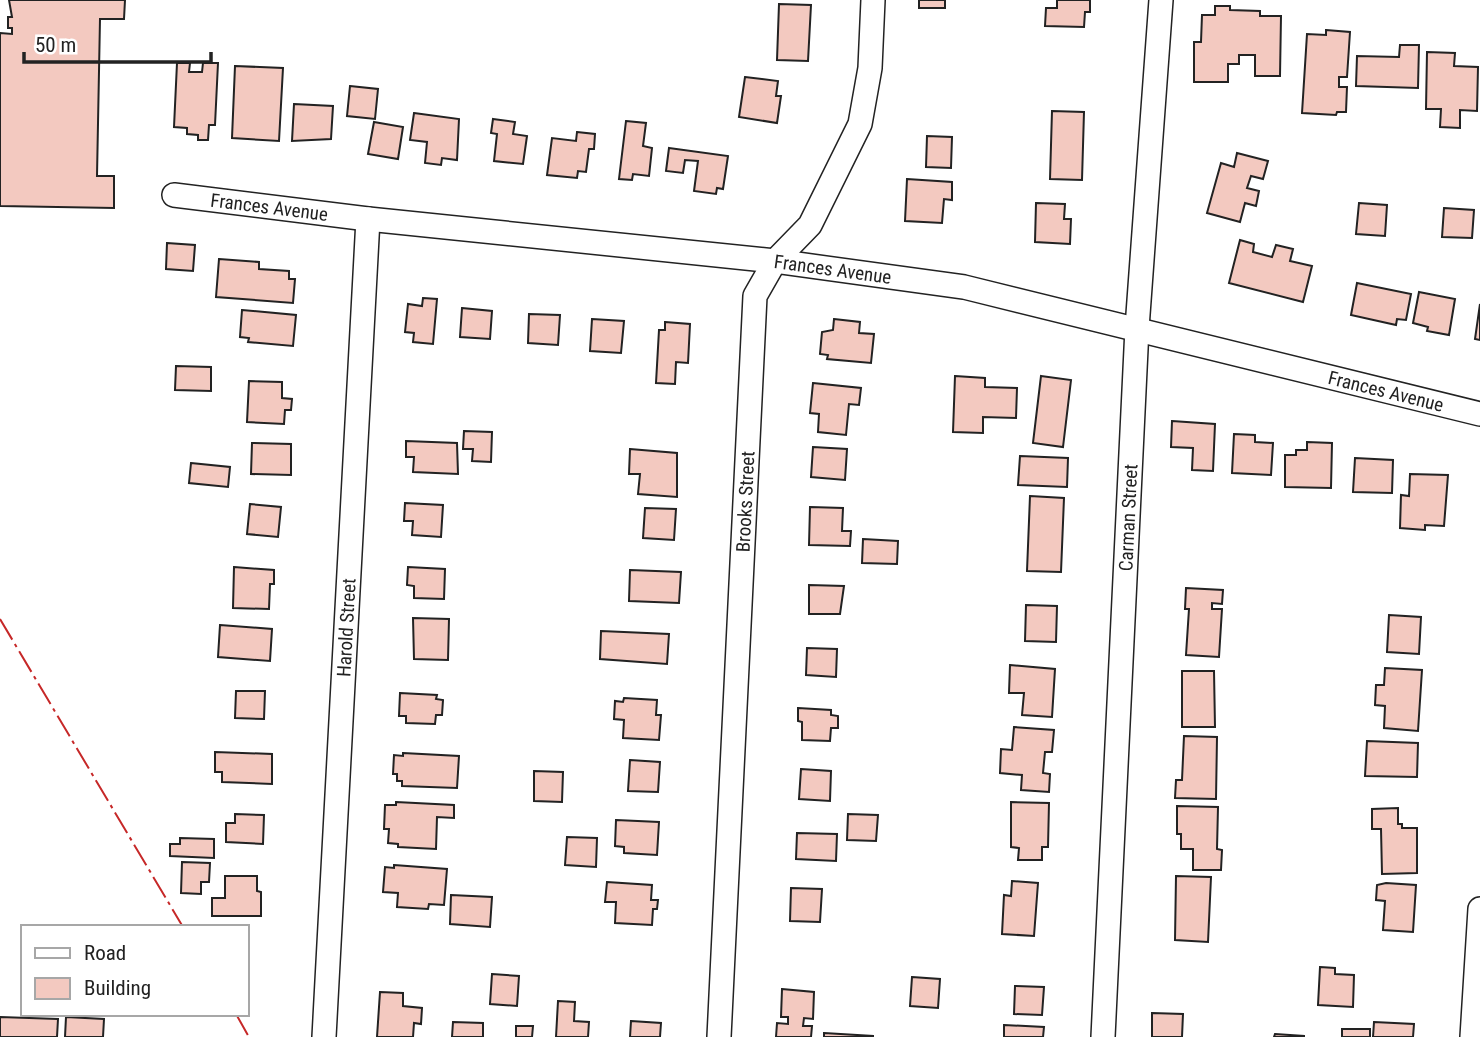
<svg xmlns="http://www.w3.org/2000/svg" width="1480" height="1037" font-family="'Roboto Condensed',sans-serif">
  <rect width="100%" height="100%" fill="#fff"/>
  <path fill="#f3c9c0" stroke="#222" stroke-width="2" d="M9 0H125L124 19H100L97 176H114V208L0 206V33L12 34V28H8V17H12Z
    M919 0H945V8H919Z
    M1057 0H1090V12H1085L1084 27 1045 26 1046 8H1057Z
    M779 4 811 5 808 61 777 60Z
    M1215 6H1230V10L1260 11V16H1281L1280 76H1255V55H1239V64H1228V82H1194V42H1201L1202 15H1215Z
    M1326 30 1350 32 1347 77H1339V87H1347L1346 112H1337L1336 115 1302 113 1307 34 1326 35Z
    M1400 45H1419L1418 88 1356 86 1357 56 1399 57Z
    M1427 52 1455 53 1454 66 1478 67 1477 111 1460 110V128L1440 127 1441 109H1426Z
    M177 63H190L189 72H202L203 63H218L215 125H209L208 140H198V135L187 134V128L174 127Z
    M235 66 283 68 279 141 232 138Z
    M745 77 778 81 776 96H781L777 123 739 117Z
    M350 86 378 89 375 119 347 116Z
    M294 104 333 106 331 139 292 141Z
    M1052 111 1084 112 1082 180 1050 179Z
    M414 113 459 119 457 160 442 158 441 165 425 163 427 142 410 140Z
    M493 119 515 122 513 134 527 136 523 164 494 161 497 134 491 133Z
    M626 121 646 123 643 146 652 148 649 176 633 174 632 180 619 179Z
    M374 122 403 127 398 159 368 154Z
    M577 132 595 134 594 149H589L586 172 578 171 577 178 547 175 552 138 576 141Z
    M927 136 952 137 951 168 926 167Z
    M669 148 728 156 723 189 717 188 716 194 694 191 698 161 685 160 683 173 666 171Z
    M1237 153 1268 161 1263 179 1251 176 1247 188 1259 191 1256 206 1245 203 1240 222 1207 213 1221 163 1234 167Z
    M907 179 952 182V200L944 199 942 223 905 221Z
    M1036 203 1065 204 1064 219H1071L1070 244 1035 242Z
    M1359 203 1387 205 1385 236 1356 234Z
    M1444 208 1474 210 1472 238 1442 237Z
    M1240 240 1254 244 1253 252 1272 257 1276 245 1293 249 1290 261 1312 266 1303 302 1229 283Z
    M167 243 195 245 193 271 166 269Z
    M219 259 259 262V269L289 271V279H295L293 303 216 297Z
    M1357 283 1411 294 1406 320 1397 319 1396 325 1351 315Z
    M1419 292 1455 299 1449 335 1427 331 1428 327 1413 323Z
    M423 298 437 299 433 344 413 342 414 333 405 332 408 304 422 306Z
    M1480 304V340L1475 339Z
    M462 308 492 311 490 339 460 337Z
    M242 310 296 315 293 346 248 342 249 338 240 337Z
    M529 314 560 315 558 345 528 343Z
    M592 319 624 321 621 353 590 351Z
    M834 319 860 322 859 333 874 334 871 363 827 359 828 355 820 354 822 332 833 330Z
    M665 322 690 324 688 363 676 362 675 384 656 383 659 330H665Z
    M176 366 211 367V391L175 390Z
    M955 376 985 378V387L1017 388 1016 418 983 417V433L953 432Z
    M1041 376 1071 380 1063 447 1033 443Z
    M249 381 282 382V398L292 399 291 410H285L284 424 247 422Z
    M813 383 861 388 859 405 849 404 846 435 818 432 819 414 810 413Z
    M1172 421 1215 424 1213 471 1192 470 1193 448 1171 447Z
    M464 431 492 432 491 462 472 461 473 449H463Z
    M1234 434 1255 435V442L1273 443 1271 475 1232 473Z
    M406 441 457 443 458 474 413 472 414 457H406Z
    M1307 442 1332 443 1331 488 1285 487V455H1296V450H1307Z
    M252 443 291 444V475L251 474Z
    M813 447 847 449 845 480 811 477Z
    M630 449 677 453V497L638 494 640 474H629Z
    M1020 456 1068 458 1067 487 1018 485Z
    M1355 458 1393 460 1392 493 1353 492Z
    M191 463 230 467 228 487 189 483Z
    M1410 474 1448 475 1444 526 1425 525V530L1400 528 1401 495 1409 496Z
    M1030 496 1064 498 1061 572 1027 571Z
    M405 503 443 505 441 537 412 535 413 521H404Z
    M250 504 281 507 278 537 247 534Z
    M810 507 843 508 842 531H851L850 546 809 545Z
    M645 508 676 509 674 540 643 538Z
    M863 539 898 541 897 564 862 563Z
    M234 567 274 570V584H270L269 609 233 608Z
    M408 567 445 569 444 599 414 598V586L407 585Z
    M630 570 681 572 679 603 629 601Z
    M809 585 844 586 840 614H809Z
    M1186 588 1223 590 1222 604 1212 603V609H1222L1219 657 1186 655 1189 609H1185Z
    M1026 605 1057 606 1056 642 1025 641Z
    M1389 615 1421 617 1419 654 1387 652Z
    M413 618 449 619 448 660 414 659Z
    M220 625 272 629 270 661 218 657Z
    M601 631 669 634 667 664 600 659Z
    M807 648 837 649 836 677 806 675Z
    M1010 665 1055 669 1052 717 1022 715 1024 693H1009Z
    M1385 668 1422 670 1418 731 1384 728 1385 706 1375 705 1376 685H1384Z
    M1182 671H1214L1215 727H1182Z
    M236 691H265L264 719 235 718Z
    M400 693 437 695 436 699 443 700 442 715H436L435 724 406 723V716H399Z
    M624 698 657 700 656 715H661L659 740 623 738 624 720 614 719 615 701 623 702Z
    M798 708 831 710V715L838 716V728H831L830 741 802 740V722L798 721Z
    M1014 727 1054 730 1052 752H1045L1043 773 1050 774 1049 792 1021 790 1022 775 1000 773 1001 749 1012 750Z
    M1184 736 1217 737 1216 799 1175 798 1176 780H1182Z
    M1367 741 1418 743 1417 777 1365 776Z
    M215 752 272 754V784L222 782V772H215Z
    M403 753 459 756 457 788 402 786V781H397V774H393L394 755 403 756Z
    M630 760 660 762 658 792 628 791Z
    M801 769 831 771 830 801 799 799Z
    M534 771 563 772 562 802 534 801Z
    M396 802 454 805V818L437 817 436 849 398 847V844L388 843 389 829H384L385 805H396Z
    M1011 802 1049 803 1048 847H1042V860H1018L1019 848 1011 847Z
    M1177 806 1218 807 1217 849 1222 850 1221 870H1193V849H1181V834H1177Z
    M1398 808V824H1402V828H1417V873L1382 874 1381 829H1372V809Z
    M235 814 264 815 263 844 226 842V823H235Z
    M848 814 878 815 876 841 847 840Z
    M616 820 659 822 657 855 624 853V847L615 846Z
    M797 833 837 834 836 861 796 859Z
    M567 837 597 838 596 867 565 865Z
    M180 838 214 839V858L170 856V844H180Z
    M182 862 210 863 209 882H201V894L181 893Z
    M394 865 447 869 444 905 429 904 428 909 397 907 398 893 383 892 385 867 394 868Z
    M225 876H257V891L261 892V916H212V898H225Z
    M1176 876 1211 877 1208 942 1175 940Z
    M1012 881 1038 883 1034 936 1002 934 1004 895 1011 896Z
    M607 882 652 885 651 900H658L657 909H653L652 925 615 923 616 902H605Z
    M1386 883 1416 885 1413 932 1383 930 1385 901 1376 900 1377 885Z
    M791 888 822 889 820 922 790 921Z
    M451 895 492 897 490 927 450 924Z
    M1320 967 1335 968V974L1354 975 1353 1007 1318 1005Z
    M492 974 519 976 517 1006 490 1004Z
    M912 977 940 979 938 1008 910 1006Z
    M1015 986 1044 987 1042 1015 1014 1014Z
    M782 989 814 992 813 1019 804 1018 803 1026H812L811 1037H776L777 1023 788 1024V1017H781Z
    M380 992 403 993V1006L422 1008 421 1024 414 1023 413 1037H377Z
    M558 1001 575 1002 574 1021 589 1022 588 1037H556Z
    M1152 1013 1183 1014 1182 1037H1152Z
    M0 1017 58 1019 57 1037H0Z
    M66 1017 104 1019 103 1037H65Z
    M631 1021 661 1023 660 1037H630Z
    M453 1022 483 1023V1037H452Z
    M1374 1022 1414 1024 1413 1037H1373Z
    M1004 1025 1044 1027 1043 1037H1004Z
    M516 1026H533L532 1037H516Z
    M1342 1029H1370V1037H1342Z
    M824 1033 873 1036V1037H824Z
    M1275 1034 1304 1036V1037H1274Z"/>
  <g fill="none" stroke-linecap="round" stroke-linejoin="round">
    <g stroke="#222" stroke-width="26">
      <g id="street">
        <path id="s1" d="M174 195 368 219 775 261 964 287 1480 414"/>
        <path id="s2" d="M324 1037 368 219"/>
        <path id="s3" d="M719 1037 755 296 775 261 810 225 860 124 870 68 873 0"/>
        <path id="s4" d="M1103 1037 1137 328 1161 0"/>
        <path d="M1472 1037 1480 909"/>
      </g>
    </g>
    <use href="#street" stroke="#fff" stroke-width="23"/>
    <path stroke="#c62828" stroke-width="2" stroke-dasharray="24 5 3.5 5" stroke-linecap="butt" d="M0 619 183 927
      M236 1014 249 1037"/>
  </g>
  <g text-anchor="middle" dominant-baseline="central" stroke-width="5" stroke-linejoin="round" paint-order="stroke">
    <g font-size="19" fill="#222" stroke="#fff">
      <text stroke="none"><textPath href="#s1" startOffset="96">Frances Avenue</textPath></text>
      <text stroke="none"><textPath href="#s1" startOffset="663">Frances Avenue</textPath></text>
      <text stroke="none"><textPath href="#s1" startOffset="1230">Frances Avenue</textPath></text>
      <text stroke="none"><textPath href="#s3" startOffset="536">Brooks Street</textPath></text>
      <text stroke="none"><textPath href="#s4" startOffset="520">Carman Street</textPath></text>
      <text stroke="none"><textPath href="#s2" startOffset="410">Harold Street</textPath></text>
    </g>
  </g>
  <rect x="21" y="925" width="228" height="91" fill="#ffffff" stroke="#a7a7a7" stroke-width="2"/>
  <rect x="35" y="948" width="35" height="10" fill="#ffffff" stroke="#a7a7a7" stroke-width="2"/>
  <text x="84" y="960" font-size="21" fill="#222222">Road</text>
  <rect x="35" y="978" width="35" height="21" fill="#f3c9c0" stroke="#a7a7a7" stroke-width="2"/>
  <text x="84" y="995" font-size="21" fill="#222222">Building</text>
  <path d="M24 52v10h187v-10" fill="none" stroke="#222222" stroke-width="3.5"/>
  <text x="35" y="52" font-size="21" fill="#222222" stroke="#ffffff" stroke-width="5" paint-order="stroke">50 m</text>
</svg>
